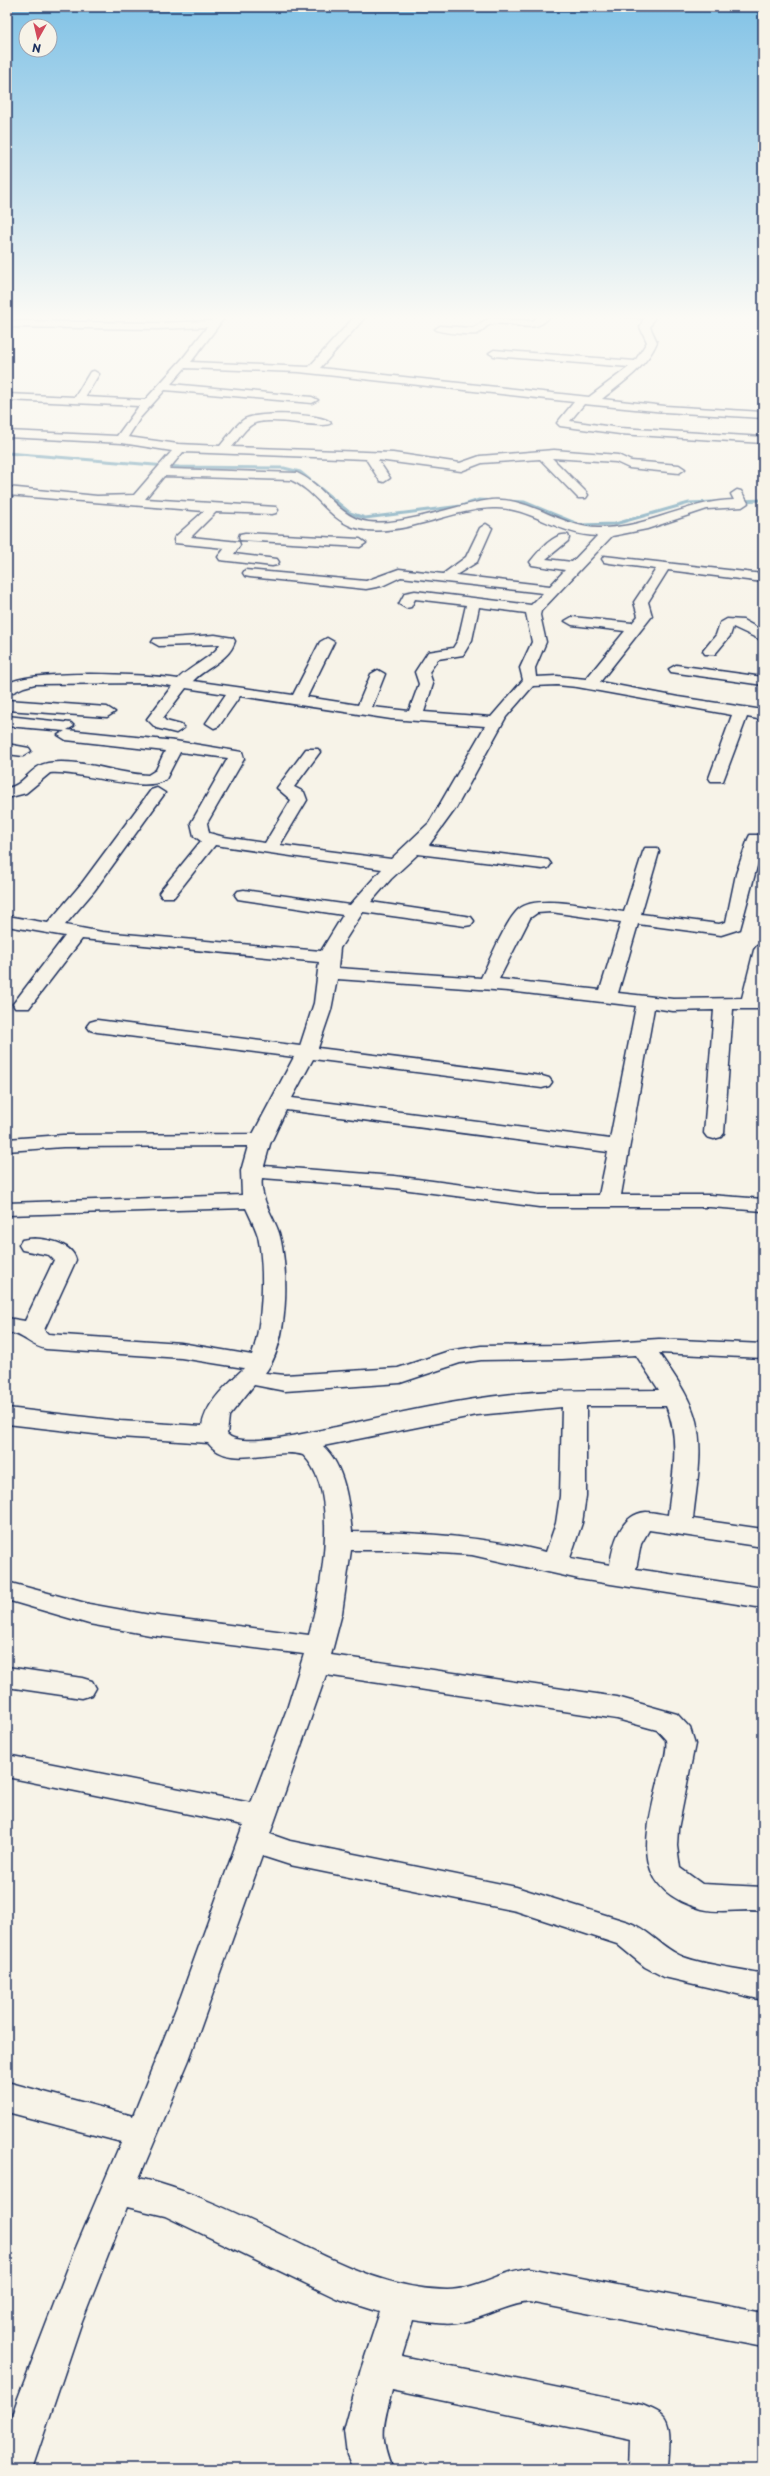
<svg xmlns="http://www.w3.org/2000/svg" width="770" height="2476" font-family="'Playpen Sans',sans-serif">
  <rect width="100%" height="100%" fill="#f7f3e8"/>
  <filter id="ink" filterUnits="userSpaceOnUse"><feTurbulence type="fractalNoise" baseFrequency=".025" numOctaves="2"/><feDisplacementMap in="SourceGraphic" scale="8" xChannelSelector="R" yChannelSelector="G"/><feConvolveMatrix kernelMatrix="1 2 1 2 8 2 1 2 1" color-interpolation-filters="sRGB"/></filter>
  <g filter="url(#ink)">
    <g fill="none" stroke-linecap="round" stroke-linejoin="round">
      <path stroke="#5c93ae" stroke-width="3" d="M7 453 179 467 284 468 300 472 350 513 365 518 461 506 479 500 496 501
        M505 501 524 502 580 525 615 524 689 503 763 500"/>
      <g stroke="#1b2f5e" stroke-width="3">
        <path id="minor" d="M216 314H227L191 362 309 367 357 314H368L320 368 589 397 629 367 494 356 489 353 494 350 635 361 647 342 640 327 644 318 625 317 620 314H656L650 327 657 342C646 368 623 382 602 399L665 406 763 412V418L665 412 584 404 570 421 620 428 763 437V443L620 434 560 426 557 423 574 402 299 372 185 368 171 384 312 397 318 400 312 403 165 390 140 418 128 437 178 444 220 446C227 438 234 427 243 420 254 411 323 413 331 423 325 430 269 415 253 424 245 428 238 440 232 447L393 453 460 463 480 456 554 450 618 455 631 461 679 465 685 469 679 473 629 468 616 462 552 458 586 492 588 495 586 498H578L540 459 482 463 461 471 378 460 390 478 384 482 380 481 366 459 183 452 169 469 297 473C322 484 335 512 360 520 392 531 456 504 491 500 530 497 560 527 598 528 646 529 687 501 734 500L731 494 737 490 741 491 748 503 742 507 707 509 647 529 612 536 541 611 540 615 546 642 535 668 536 677 557 676 586 679 625 631 572 625 565 621 572 617 632 623 638 616 634 602 656 569 609 563 604 562 602 559 604 556 763 574V582L668 570 648 602 652 616 600 682 678 697 763 710V720L747 717 723 781H711L709 778 732 715 577 687 557 685 533 686 506 717 456 808 429 845 542 859 548 860 551 864 548 868 542 869 418 854 391 879 371 902 465 916 471 917 474 921 471 925 465 926 363 912 340 948 338 968 481 978C490 960 506 920 519 909 537 893 601 909 624 912L643 852 645 848H657L659 852 641 914 719 924 726 922 736 874 748 839 750 835H762L763 844 740 929 721 935 638 924 618 993 673 999 742 998 754 950 757 946 763 945V988L761 997H763V1009H733L724 1133 721 1137 714 1139 707 1137 704 1133 714 1010 673 1011 654 1008 621 1195H710L763 1199V1211L710 1207H539L394 1188 262 1178C259 1198 273 1215 279 1233 289 1268 289 1344 265 1373L285 1375 398 1368 449 1351 481 1346 562 1345 659 1339 763 1344V1358L659 1353C673 1374 690 1396 696 1421 704 1452 696 1487 693 1519L763 1529V1547L649 1530 641 1544 636 1569 763 1588V1608L579 1579 472 1555 395 1550H351L342 1613 331 1655 617 1697 677 1714 690 1728 695 1744 678 1829 677 1846 680 1868 702 1884 763 1887V1911C743 1908 722 1914 702 1909 629 1889 645 1836 659 1778 662 1766 668 1752 666 1740L657 1730 617 1719 326 1675 270 1834 290 1841 516 1887 628 1922C648 1929 660 1946 679 1955 697 1964 742 1969 763 1974V2000L664 1977 645 1967 617 1944 516 1911 290 1865 262 1856 189 2060 139 2178C195 2191 247 2219 298 2243 346 2267 393 2289 447 2290 475 2290 501 2271 529 2268L763 2313V2347L529 2302C505 2305 486 2317 463 2322 447 2326 429 2322 413 2320L402 2356 642 2405C649 2408 656 2410 662 2415 674 2425 668 2455 668 2469H630L631 2440 392 2390C384 2424 378 2435 392 2469H353L347 2455 344 2431 361 2369 380 2312 336 2298 165 2216 127 2207 80 2327 32 2469H7V2430L18 2398 72 2257 121 2142 7 2112V2082L133 2116 181 1996 243 1825 7 1777V1755L251 1803 287 1709 304 1654 150 1635 89 1624 7 1600V1582L89 1604 150 1615 309 1635C321 1589 341 1492 303 1455 275 1446 230 1471 208 1443L120 1437 7 1424V1408L120 1421 202 1426C206 1402 228 1384 244 1368L181 1358 46 1349C28 1345 26 1335 7 1332V1318L25 1321 54 1260 49 1255 22 1250 19 1245 22 1240C38 1236 72 1241 76 1260L44 1330 48 1334 181 1343 252 1355C263 1323 265 1269 258 1236 255 1226 250 1217 246 1208L7 1215V1203L242 1195 241 1171 248 1146 63 1147 7 1151V1139L63 1135 253 1134 294 1057 97 1032 90 1030 87 1026 90 1022 97 1020 300 1046 314 1003 319 962 82 939 29 1008H15L13 1004 65 936 7 926V916L48 923 82 883 151 790 157 788 165 793 94 891 65 925 102 932 321 951 343 915 244 900 238 899 235 895 238 891 244 890 350 905 382 869 215 845 174 897H162L159 893 162 889 201 841 194 836 191 823 228 758 180 752 166 779C147 795 77 770 50 773L26 793 7 798V788C24 786 30 766 48 763 81 758 115 774 148 775L156 770 165 751 66 740 58 735 65 731 7 726V716L71 723 74 726 67 730 175 741 242 752 244 759 207 823 209 833 224 837 265 843 291 800 277 788 306 749H318L320 752 294 787 304 792 307 800 280 845 391 859 429 823 485 726 391 719 240 696 219 726 214 728 206 723 226 694 186 688 163 718 166 721 181 725 184 728 176 733 156 728 147 719 172 686 151 683 35 684 24 687 7 695V684C31 669 147 674 178 679 189 667 215 656 220 644L159 646 152 642 154 639 215 635 233 638 235 641C229 661 206 667 193 681L293 695 320 642 327 638 334 642 307 697 358 705 371 674 378 670 385 674 372 707 409 711 419 684 415 672 428 652 453 648 458 640 466 605 415 599 411 607 406 608 399 604 405 593 415 591 531 605 543 593 401 577 382 586 366 589 250 577 245 576 243 573 245 570 366 581 399 569 443 574 466 557 480 528 486 524 492 528 477 562 456 575 550 586 565 570 532 565 530 562C538 552 554 532 568 535L569 538 568 541 546 559 572 562 597 536C558 535 529 506 493 508 450 509 395 541 353 527 328 518 315 490 291 480L164 476 145 499 276 507 278 510 276 513 272 514 216 512 191 537 239 542 240 545 234 554 277 559 279 562 277 565 272 566 220 560 218 557 225 548 175 543 174 540 175 537 204 511 7 495V487L97 496 134 495 172 451 122 443 7 437V431L117 436 139 406 7 400V394L75 397 90 372 94 371 99 374 85 397 145 400 183 358 207 327 158 329 7 327V321L158 323 211 321ZM479 607 526 613 532 642 520 668 523 680 491 717 424 712 433 684 429 672 438 659 463 655 472 640ZM551 912 621 922 600 990 499 979 530 918 537 913ZM337 979 508 991 636 1006 610 1139 292 1098 313 1059 542 1088 549 1086 552 1082 549 1078 542 1076 318 1048 331 1010ZM286 1110 608 1152 599 1195H539L394 1176 264 1166 270 1144ZM636 1355 659 1390C613 1391 568 1389 523 1393 460 1399 397 1413 336 1427 316 1431 240 1450 227 1434L229 1416 254 1385 285 1391 400 1383 460 1363 481 1360 562 1359ZM586 1406H666C681 1440 672 1479 668 1515 661 1514 653 1512 646 1512 620 1514 613 1545 610 1565L570 1558 582 1523 586 1496ZM562 1407 560 1496 556 1523 546 1552C480 1536 419 1532 352 1532 349 1504 345 1466 323 1446L477 1415Z
          M541 314H552C534 338 515 320 492 324 486 325 482 332 477 334 470 335 439 333 435 329L440 326 473 328 489 318 533 321Z
          M245 533 360 539 366 543 360 547 240 540 239 537 240 534Z
          M727 619 743 620 763 631V641L733 627 730 636 715 654H705L703 651 716 635 720 623Z
          M676 665 763 677V685L671 672 669 669Z
          M7 700 107 707 115 712 107 717 7 710Z
          M7 744 29 748 31 751 23 756 7 754Z
          M7 1667 82 1678 92 1681 96 1688 92 1695 82 1698 7 1687Z"/>
      </g>
      <use href="#minor" fill="#f7f3e8" fill-rule="evenodd"/>
    </g>
  </g>
  <linearGradient id="sky" x2="0" y2="1"><stop stop-color="#81c2e6"/><stop offset="0.48" stop-color="#fbfaf5"/><stop offset="1" stop-color="#fbfaf5" stop-opacity="0"/></linearGradient>
  <rect width="770" height="661" fill="url(#sky)"/>
  <rect width="770" height="2476" fill="none" stroke="#f7f3e8" stroke-width="24"/>
  <rect x="12" y="12" width="746" height="2452" fill="none" stroke="#1b2f5e" stroke-width="1.5" filter="url(#ink)"/>
  <g transform="translate(38 38) rotate(188)"><circle r="19" fill="#f7f3e8" stroke="#9fa5b1"/>
  <path d="M0-3L7 15L0 10L-7 15Z" fill="#d1495b"/>
  <text y="-6" font-size="11" font-weight="bold" text-anchor="middle" fill="#1b2f5e">N</text>
  </g>
</svg>
